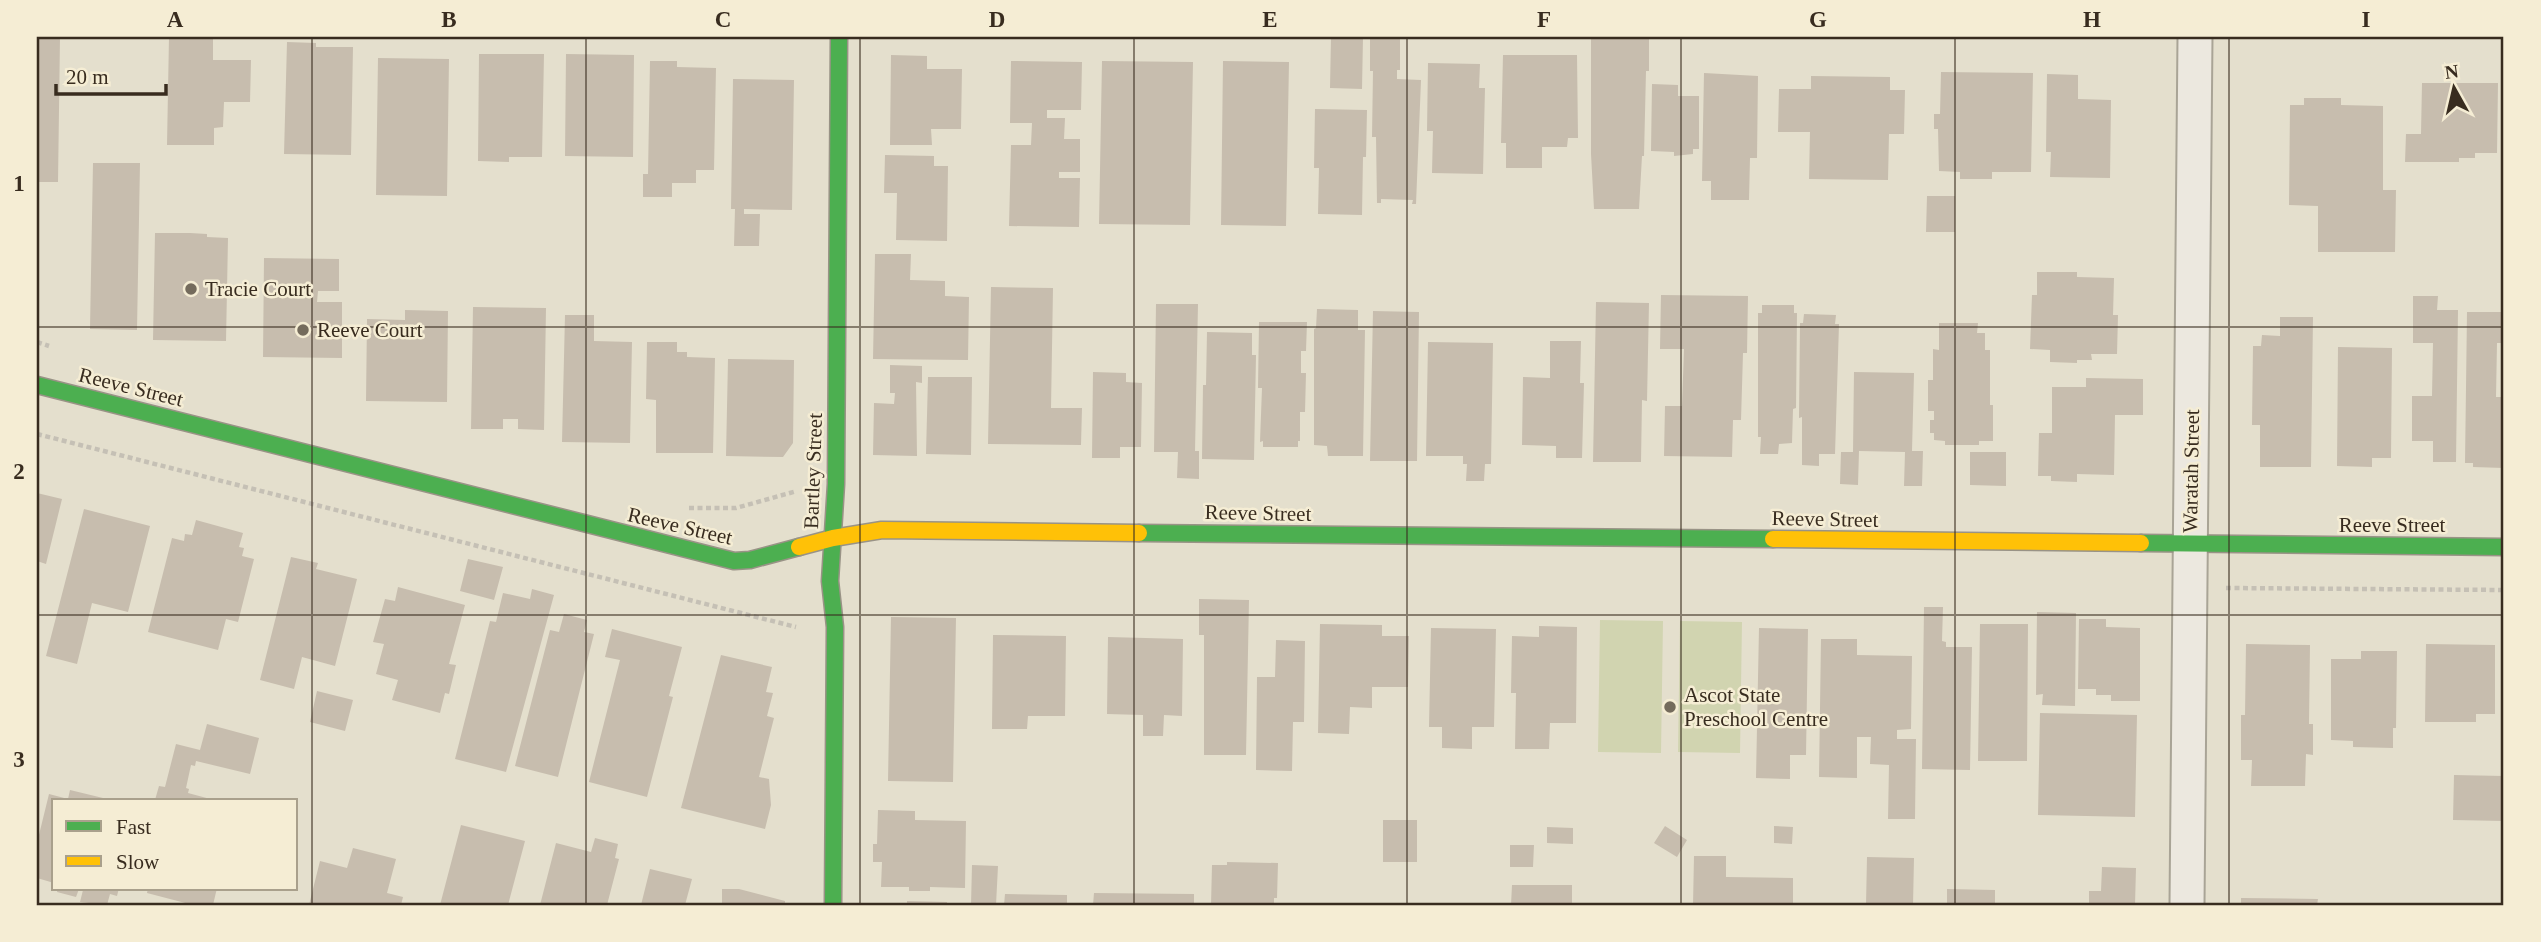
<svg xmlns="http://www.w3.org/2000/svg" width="2541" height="942" font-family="'Times New Roman',serif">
  <rect width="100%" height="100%" fill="#e4dfcd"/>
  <path fill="#d1d4b0" d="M1600 620 1663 621 1661 753 1598 752Z
    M1680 621 1742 622 1740 753 1678 752Z"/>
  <path fill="#c7bdae" d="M37 37H60L58 182H37Z
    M169 37H213V60H251L250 102H224L223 127 214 128V145H167Z
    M1331 37H1363L1362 89 1330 88Z
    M1370 37H1400V70H1397V79L1421 80 1416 204H1412L1413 200 1381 199V203H1377L1376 137H1372L1373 71H1370Z
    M1591 38 1649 39V71H1646L1644 156H1642L1639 209H1594L1591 154Z
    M287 42 316 43V47H353L351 155 284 154Z
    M479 54H544L542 157H509V162L478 161Z
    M566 54 634 55 633 157 565 156Z
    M891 55 927 56V69H962L961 129H931L932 145H890Z
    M1503 55H1577L1578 138H1568L1567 147H1542V168H1506V143H1501Z
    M378 58 449 59 447 196 376 195Z
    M650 61H677V67L716 68 714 170H696V183H672V197H643V174H648Z
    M1011 61 1082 62 1081 110H1047V118H1065L1064 139H1080V172H1059V178H1080L1079 227 1009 226 1011 145H1031L1032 123H1010Z
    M1102 61 1193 62 1190 225 1099 224Z
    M1223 61 1289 62 1286 226 1221 225Z
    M1428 63 1480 64 1479 88H1485L1483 174 1432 173 1433 131H1427Z
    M1941 72 2033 73 2031 172H1992V179H1960V172L1939 171 1938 129H1934V114H1940Z
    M1704 73 1758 76 1757 158H1750L1749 200H1711V181H1702Z
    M2047 74 2078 75V99L2111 100 2110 178 2050 177 2051 152H2046Z
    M1811 76 1890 77V90H1905L1904 134H1889L1888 180 1809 179 1810 132H1778L1779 89H1811Z
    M733 79 794 80 792 210 744 209V214H760L759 246H734L735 209H731Z
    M2422 83H2498L2497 153H2475V158H2459V162H2405L2406 134H2421Z
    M1652 84 1678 85V96H1699V149H1693V154L1674 156V152L1651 151Z
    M2304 98H2341V105L2383 106V190H2396L2395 252H2318V206L2289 205 2290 105H2304Z
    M1315 109 1367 110 1366 157H1363L1362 215 1318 214 1319 168H1314Z
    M885 155 934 156V166H948L947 241 896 240 897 193H884Z
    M93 163H140L137 330 90 329Z
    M1927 196H1955V232H1926Z
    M155 233H190L207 234V237L228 238 226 341 153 340Z
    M875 254H911L910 280 945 281V296L969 297 968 360 873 359Z
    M264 258 339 259V291H318L317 302H342V358L263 357Z
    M2037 272H2077V277L2114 278 2113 315H2118L2117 354H2091L2092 360H2077V363L2050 362V350L2030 349 2032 295H2037Z
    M991 287 1053 288 1051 408H1082L1081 445 988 444Z
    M1661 295 1748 296 1747 353H1743L1741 420H1733L1732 457 1664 456 1665 406H1682L1684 349H1660Z
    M2413 296H2438L2437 310H2458L2456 462H2433V441H2412V396H2432L2433 343H2413Z
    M1596 302 1649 303 1647 401 1642 400 1641 462H1593Z
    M1156 304H1198L1195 451H1199V479L1177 478 1178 452H1154Z
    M1762 305H1794V313H1797L1796 408 1793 409 1792 443 1779 444 1778 454H1760L1761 437H1758V313H1762Z
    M473 307 546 308 544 430 518 429V419H503V429H471Z
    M1317 309 1358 310V330H1365L1363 456H1328L1327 446 1314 445V329L1316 328Z
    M405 310 448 311 447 402 366 401 367 319 405 320Z
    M1373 311 1419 312 1417 461H1370Z
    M2467 312H2504V343H2497L2496 397H2504V468L2473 467V463H2465Z
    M1804 314 1836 315 1835 324H1839L1835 454H1819V466L1802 465V417L1799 418 1800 323H1803Z
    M565 315H594V341L632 342 630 443 562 442Z
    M2280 317H2313L2311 467H2260V425H2252L2253 346H2261L2262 335 2280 336Z
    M1259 322H1307L1306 351H1301V373H1306L1305 412H1300V441H1298V447H1263V441L1260 442 1262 388H1258Z
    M1939 323H1978L1977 333H1985V350H1990V405H1993V441H1979V445H1945V441L1934 440V433H1930V420H1934V411H1928V380H1933V349L1939 350Z
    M1207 332 1252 333V355H1256L1254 460 1202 459 1203 385H1206Z
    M1550 341H1581L1580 383H1584L1582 458H1556V446L1522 445 1523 377 1550 378Z
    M647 342H677V352H687V357L715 358 713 453H656V400L646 399Z
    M1428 342 1493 343 1491 464H1485L1484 481H1466L1467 464H1463V456H1426Z
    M2338 347 2392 348 2391 458H2372V467L2337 466Z
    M728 359 794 360 793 443 783 457 726 456Z
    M890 365 922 366V383L916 382 917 456 873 455 874 403 894 404 895 393H890Z
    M1093 372 1126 373V382L1142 383 1141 447H1120V458H1092Z
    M1854 372 1914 373 1912 451H1923L1922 486H1904L1905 452 1859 451 1858 485 1840 484 1841 452H1853Z
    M928 377H972L971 455 926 454Z
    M2086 378 2143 379V415H2115L2114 475 2077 474V482L2051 481V476H2038L2039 433H2052V387H2086Z
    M1970 452H2006V486L1970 485Z
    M37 493 62 499 46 564 37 561Z
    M84 509 150 526 128 612 92 603 77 664 46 656Z
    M196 520 243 533 239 547 244 548 242 556 254 559 238 622 226 619 218 650 148 632 172 538 184 541 185 534 192 535Z
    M291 557 318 563 316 569 357 579 335 666 302 657 294 689 260 680Z
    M468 559 503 567 494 600 460 591Z
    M398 587 465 605 449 664 456 665 449 694 445 693 440 713 392 700 398 680 376 674 384 644 373 642 385 599 395 601Z
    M532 589 554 595 506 772 455 759 490 621 496 622 503 593 530 599Z
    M1199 599 1249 600 1246 755H1204V635H1199Z
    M1924 607H1943L1942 641 1946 642V647H1972L1970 770 1922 769Z
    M2037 612 2076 613 2075 706 2042 705 2043 694 2036 695Z
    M564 614 587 620 584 632 594 634 558 777 515 766 550 630 559 632Z
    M891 617 956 618 953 782 888 781Z
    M2079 619H2106V627L2140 628V701H2111V695H2096V689H2078Z
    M1320 624 1382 625V636H1409L1408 687H1372V708L1350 707 1349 734 1318 733Z
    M1980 624H2028L2027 761H1978Z
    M1539 626 1577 627 1576 723H1550L1549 749H1515L1516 693H1511L1512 636 1539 637Z
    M1431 628 1496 629 1494 727H1472V749L1442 748V727H1429Z
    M1759 628 1808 629 1806 755H1790V779L1756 778Z
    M612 629 682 647 669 696 673 697 647 797 589 782 620 660 605 657Z
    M993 635 1066 636 1065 716H1028L1027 729H992Z
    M1108 637 1183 639 1182 716 1164 715 1163 736H1143V715L1107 714Z
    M1821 639H1857V655L1912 656 1911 729 1897 730V739H1916L1915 819H1888L1889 765 1870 764 1871 737H1857V778L1819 777Z
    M1276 640 1305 641 1304 722H1293L1292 771 1256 770 1257 677H1275Z
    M2246 644 2310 645 2309 724H2313V755L2306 754 2305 786H2251L2252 760H2241V715H2245Z
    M2426 644 2495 645V714H2476V722H2425Z
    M2361 651H2397L2396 728H2393V748L2353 747V741L2331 740V659H2361Z
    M721 655 772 667 766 692 773 693 767 716 774 718 759 777 769 779 771 805 765 829 681 808Z
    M317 691 353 700 345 731 310 722Z
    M2040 713 2137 715 2135 817 2038 815Z
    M207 724 259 738 250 774 196 761 195 766 191 765 186 788 189 789 188 793 214 800H155L159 786 165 787 176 744 200 750Z
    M2454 775 2504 776V821L2453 820Z
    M70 790 103 798 102 800H54V883L37 878V843L49 794 68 799Z
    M878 810 915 811V820L966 821 965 888 930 887V891H909V887H881L882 862H873V844H877Z
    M1383 820H1417V862H1383Z
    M461 825 525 841 508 905H440Z
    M1665 826 1687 840 1677 857 1654 843Z
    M1774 826 1793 827 1792 844 1774 843Z
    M1547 827 1573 828V844L1547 843Z
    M595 838 618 844 615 858 619 859 607 905H540L556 843 591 852Z
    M1510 845H1534L1533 867H1510Z
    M353 848 396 859 387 893 403 897 401 905H309L320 861 347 868Z
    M1694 856H1726V877L1793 878V905H1693Z
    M1867 857 1914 858 1913 905H1866Z
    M1227 862 1278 863 1277 898H1274V905H1211L1212 865H1227Z
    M972 865 998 866 996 905H971Z
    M2102 867 2136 868 2135 905H2089V891H2101Z
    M650 869 692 879 685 905H641Z
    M1512 885H1572V905H1511Z
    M58 888H119L117 896 110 894 107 905 80 902 83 890 79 889 76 897 57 892Z
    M148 888H217L213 905H193L147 893Z
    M722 889H739L785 901V905H722Z
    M1947 889 1995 890V905H1947Z
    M1094 893 1194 894V905H1093Z
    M1005 894 1067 895V905H1004Z
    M2241 898 2318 899 2317 905H2241Z
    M907 901 947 902V905H907Z"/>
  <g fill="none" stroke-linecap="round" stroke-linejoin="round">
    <g stroke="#a9a496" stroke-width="37">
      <path id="street" d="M2187 905 2195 37"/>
    </g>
    <g stroke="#999386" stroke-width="19">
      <path id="fast" d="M37 385 734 561 750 560 799 547
        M1139 533 1773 539
        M2141 543 2504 547
        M833 905 835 627 830 581 836 484 839 37"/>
    </g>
    <g stroke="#999386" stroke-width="19">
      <path id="slow" d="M1773 539 2141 543
        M799 547 833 538 882 530 1139 533"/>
    </g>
    <path stroke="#c5c0b5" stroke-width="4.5" stroke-dasharray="5 3.5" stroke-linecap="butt" d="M37 342 49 346
      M37 434 796 627
      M689 508H736L797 491
      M2226 588 2504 590"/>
    <use href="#street" stroke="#ece8df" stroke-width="33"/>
    <use href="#fast" stroke="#4caf50" stroke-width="16"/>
    <use href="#slow" stroke="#ffc107" stroke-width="16"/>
  </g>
  <path fill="none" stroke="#382c1f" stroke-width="2" stroke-opacity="0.55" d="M312 37V905M586 37V905M860 37V905M1134 37V905M1407 37V905M1681 37V905M1955 37V905M2229 37V905M37 327H2504M37 615H2504"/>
  <g fill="#746b5c" stroke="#f5edd4" stroke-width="2.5">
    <circle cx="191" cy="289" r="7"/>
    <circle cx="303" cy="330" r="7"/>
    <circle cx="1670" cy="707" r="7"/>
  </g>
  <g text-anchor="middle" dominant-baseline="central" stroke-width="5" stroke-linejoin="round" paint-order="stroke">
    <g font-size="21" fill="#382c1f" stroke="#f5edd4" text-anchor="start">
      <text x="205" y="289">Tracie Court</text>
      <text x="317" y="330">Reeve Court</text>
      <text x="1684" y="695">Ascot State<tspan x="1684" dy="24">Preschool Centre</tspan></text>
    </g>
    <g font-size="21" fill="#382c1f" stroke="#f5edd4">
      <text transform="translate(131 387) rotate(14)">Reeve Street</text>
      <text transform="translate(813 471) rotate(-88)">Bartley Street</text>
      <text transform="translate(2191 471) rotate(-89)">Waratah Street</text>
      <text transform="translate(1258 513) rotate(1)">Reeve Street</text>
      <text transform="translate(1825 519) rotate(1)">Reeve Street</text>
      <text x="2392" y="525">Reeve Street</text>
      <text transform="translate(680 526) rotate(13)">Reeve Street</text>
    </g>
  </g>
  <rect width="2541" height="942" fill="none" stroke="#f5edd4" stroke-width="77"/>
  <rect x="52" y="799" width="245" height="91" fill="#f5edd4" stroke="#a9a08c" stroke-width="2"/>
  <rect x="66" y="821" width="35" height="10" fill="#4caf50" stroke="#a9a08c" stroke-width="2"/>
  <text x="116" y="834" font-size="21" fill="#382c1f">Fast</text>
  <rect x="66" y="856" width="35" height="10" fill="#ffc107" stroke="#a9a08c" stroke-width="2"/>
  <text x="116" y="869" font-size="21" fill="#382c1f">Slow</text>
  <g transform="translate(2454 88) rotate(352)" stroke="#f5edd4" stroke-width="5" paint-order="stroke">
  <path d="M0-5L12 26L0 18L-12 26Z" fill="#382c1f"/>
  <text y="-10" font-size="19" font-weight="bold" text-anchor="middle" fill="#382c1f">N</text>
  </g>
  <path d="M56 84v10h110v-10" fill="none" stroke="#382c1f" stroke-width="3.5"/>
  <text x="66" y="84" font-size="21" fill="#382c1f" stroke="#f5edd4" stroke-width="5" paint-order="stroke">20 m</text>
  <rect x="38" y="38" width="2464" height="866" fill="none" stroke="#382c1f" stroke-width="2.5"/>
  <g font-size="23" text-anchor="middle" font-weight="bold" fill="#382c1f">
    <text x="175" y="27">A</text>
    <text x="449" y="27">B</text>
    <text x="723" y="27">C</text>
    <text x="997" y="27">D</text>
    <text x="1270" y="27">E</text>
    <text x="1544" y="27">F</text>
    <text x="1818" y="27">G</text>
    <text x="2092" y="27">H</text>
    <text x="2366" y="27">I</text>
    <text x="19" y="191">1</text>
    <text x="19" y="479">2</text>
    <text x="19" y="767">3</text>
  </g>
</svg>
